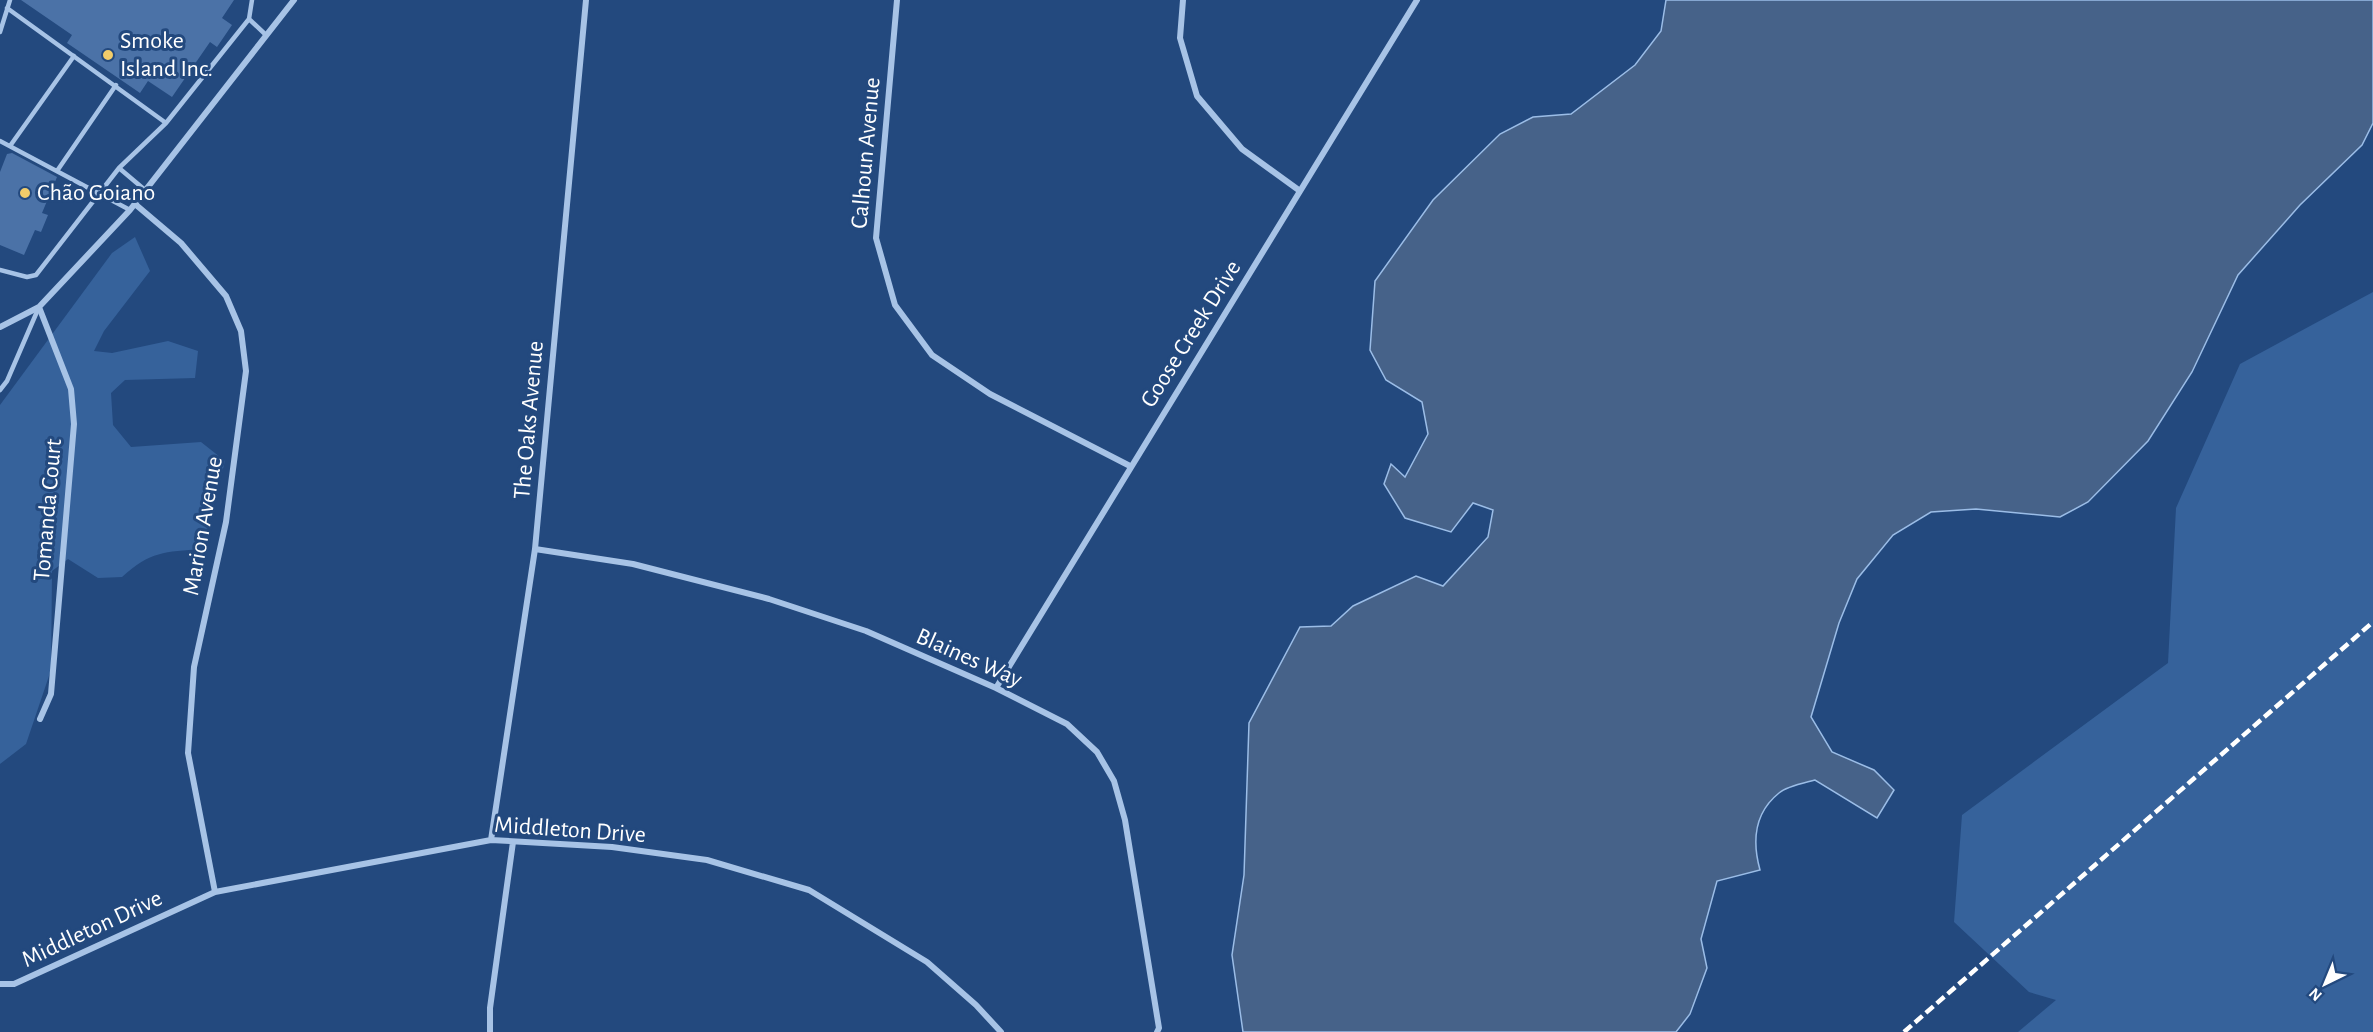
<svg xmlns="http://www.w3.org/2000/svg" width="2373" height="1032" font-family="'Alegreya Sans',sans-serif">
  <rect width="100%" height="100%" fill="#23497e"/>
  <path fill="#36629b" d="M135 237 150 271 104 331 94 351 112 353 168 341 198 351 195 378 125 380 111 393 113 425 131 447 201 442 225 461 202 549C164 552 151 551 122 577L98 578 68 559 52 571 51 670 26 744 0 764V405L112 253Z
    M2373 292V1032H2018L2056 1000 2029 992 1954 922 1962 815 2168 663 2176 508 2240 364Z"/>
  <path fill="#466289" stroke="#9bbde7" stroke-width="1.5" d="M1666 0H2373V123L2362 145 2300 205 2238 275 2192 372 2148 441 2088 502 2060 517 1976 509 1931 512 1893 535 1857 579 1839 623 1811 717 1832 752 1874 770 1894 790 1877 818 1815 780C1804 783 1787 786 1779 793 1754 813 1752 841 1760 870L1717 881 1701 939 1707 968 1690 1014 1676 1032H1243L1232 955 1244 875 1249 723 1300 627 1331 626 1353 606 1416 576 1443 586 1488 537 1493 510 1473 503 1451 532 1405 518 1384 484 1391 464 1405 477 1428 434 1422 402 1386 380 1370 350 1375 281 1433 200 1500 134 1533 117 1571 114 1635 65 1661 31Z"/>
  <path fill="#4b72a7" d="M21 0H234L222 18 232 25 217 47 210 42 172 97 148 81 140 93 67 43 72 35Z
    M12 153 57 177 42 213 48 215 41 232 35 230 24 255 0 245V172L7 154Z"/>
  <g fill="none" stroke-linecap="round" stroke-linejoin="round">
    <path stroke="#a7c3e6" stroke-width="4.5" d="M252 0 249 19 266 35
      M7 8 166 123 119 168
      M0 32 10 0
      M166 123 249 19
      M0 141 130 210
      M10 146 74 56
      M57 171 116 85
      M0 270 27 277 36 275 119 168 145 190
      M0 390 7 381 39 307"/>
    <path stroke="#a7c3e6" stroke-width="6" d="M897 0 876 238 895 305 932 355 990 394 1130 466
      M1183 0 1180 38 1197 96 1242 149 1300 191
      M135 204 181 243 226 296 241 331 246 371 226 522 194 667 188 753 215 892
      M39 307 71 389 74 424 51 694 40 719
      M0 327 39 307 130 210 294 0
      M535 549 633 564 769 599 866 631 996 688 1067 724 1097 752 1114 781 1125 820 1159 1028 1157 1032
      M996 688 1417 0
      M491 840 535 549 586 0
      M0 984H14L215 892 491 840 612 847 707 860 809 890 927 962 976 1005 1001 1032
      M490 1032V1008L513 842"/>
    <path stroke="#fff" stroke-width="4.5" stroke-dasharray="10 4.5" stroke-linecap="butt" d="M1904 1032 2373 622"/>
  </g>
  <g fill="#f1cc6a" stroke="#23497e" stroke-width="2">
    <circle cx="108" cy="55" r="6"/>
    <circle cx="25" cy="193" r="6"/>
  </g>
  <g text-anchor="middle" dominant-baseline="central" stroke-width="6" stroke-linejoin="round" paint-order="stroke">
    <g font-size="24" fill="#fff" stroke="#23497e" text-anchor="start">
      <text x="120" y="41">Smoke<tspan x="120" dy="28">Island Inc.</tspan></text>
      <text x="37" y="193">Chão Goiano</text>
    </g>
    <g font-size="24" fill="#fff" stroke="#23497e">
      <text transform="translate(866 153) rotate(-85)">Calhoun Avenue</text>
      <text transform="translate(1191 334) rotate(-58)">Goose Creek Drive</text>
      <text transform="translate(529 420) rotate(-85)">The Oaks Avenue</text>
      <text transform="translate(48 510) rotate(-85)">Tomanda Court</text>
      <text transform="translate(203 526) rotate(-80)">Marion Avenue</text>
      <text transform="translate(969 658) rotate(24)">Blaines Way</text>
      <text transform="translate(570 830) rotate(4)">Middleton Drive</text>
      <text transform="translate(92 929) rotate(-25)">Middleton Drive</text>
    </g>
  </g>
  <g transform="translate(2325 984) rotate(223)" stroke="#23497e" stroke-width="4.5" paint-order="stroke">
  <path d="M0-4.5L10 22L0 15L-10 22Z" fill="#ffffff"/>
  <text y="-9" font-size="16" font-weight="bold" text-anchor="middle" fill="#ffffff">N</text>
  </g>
</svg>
